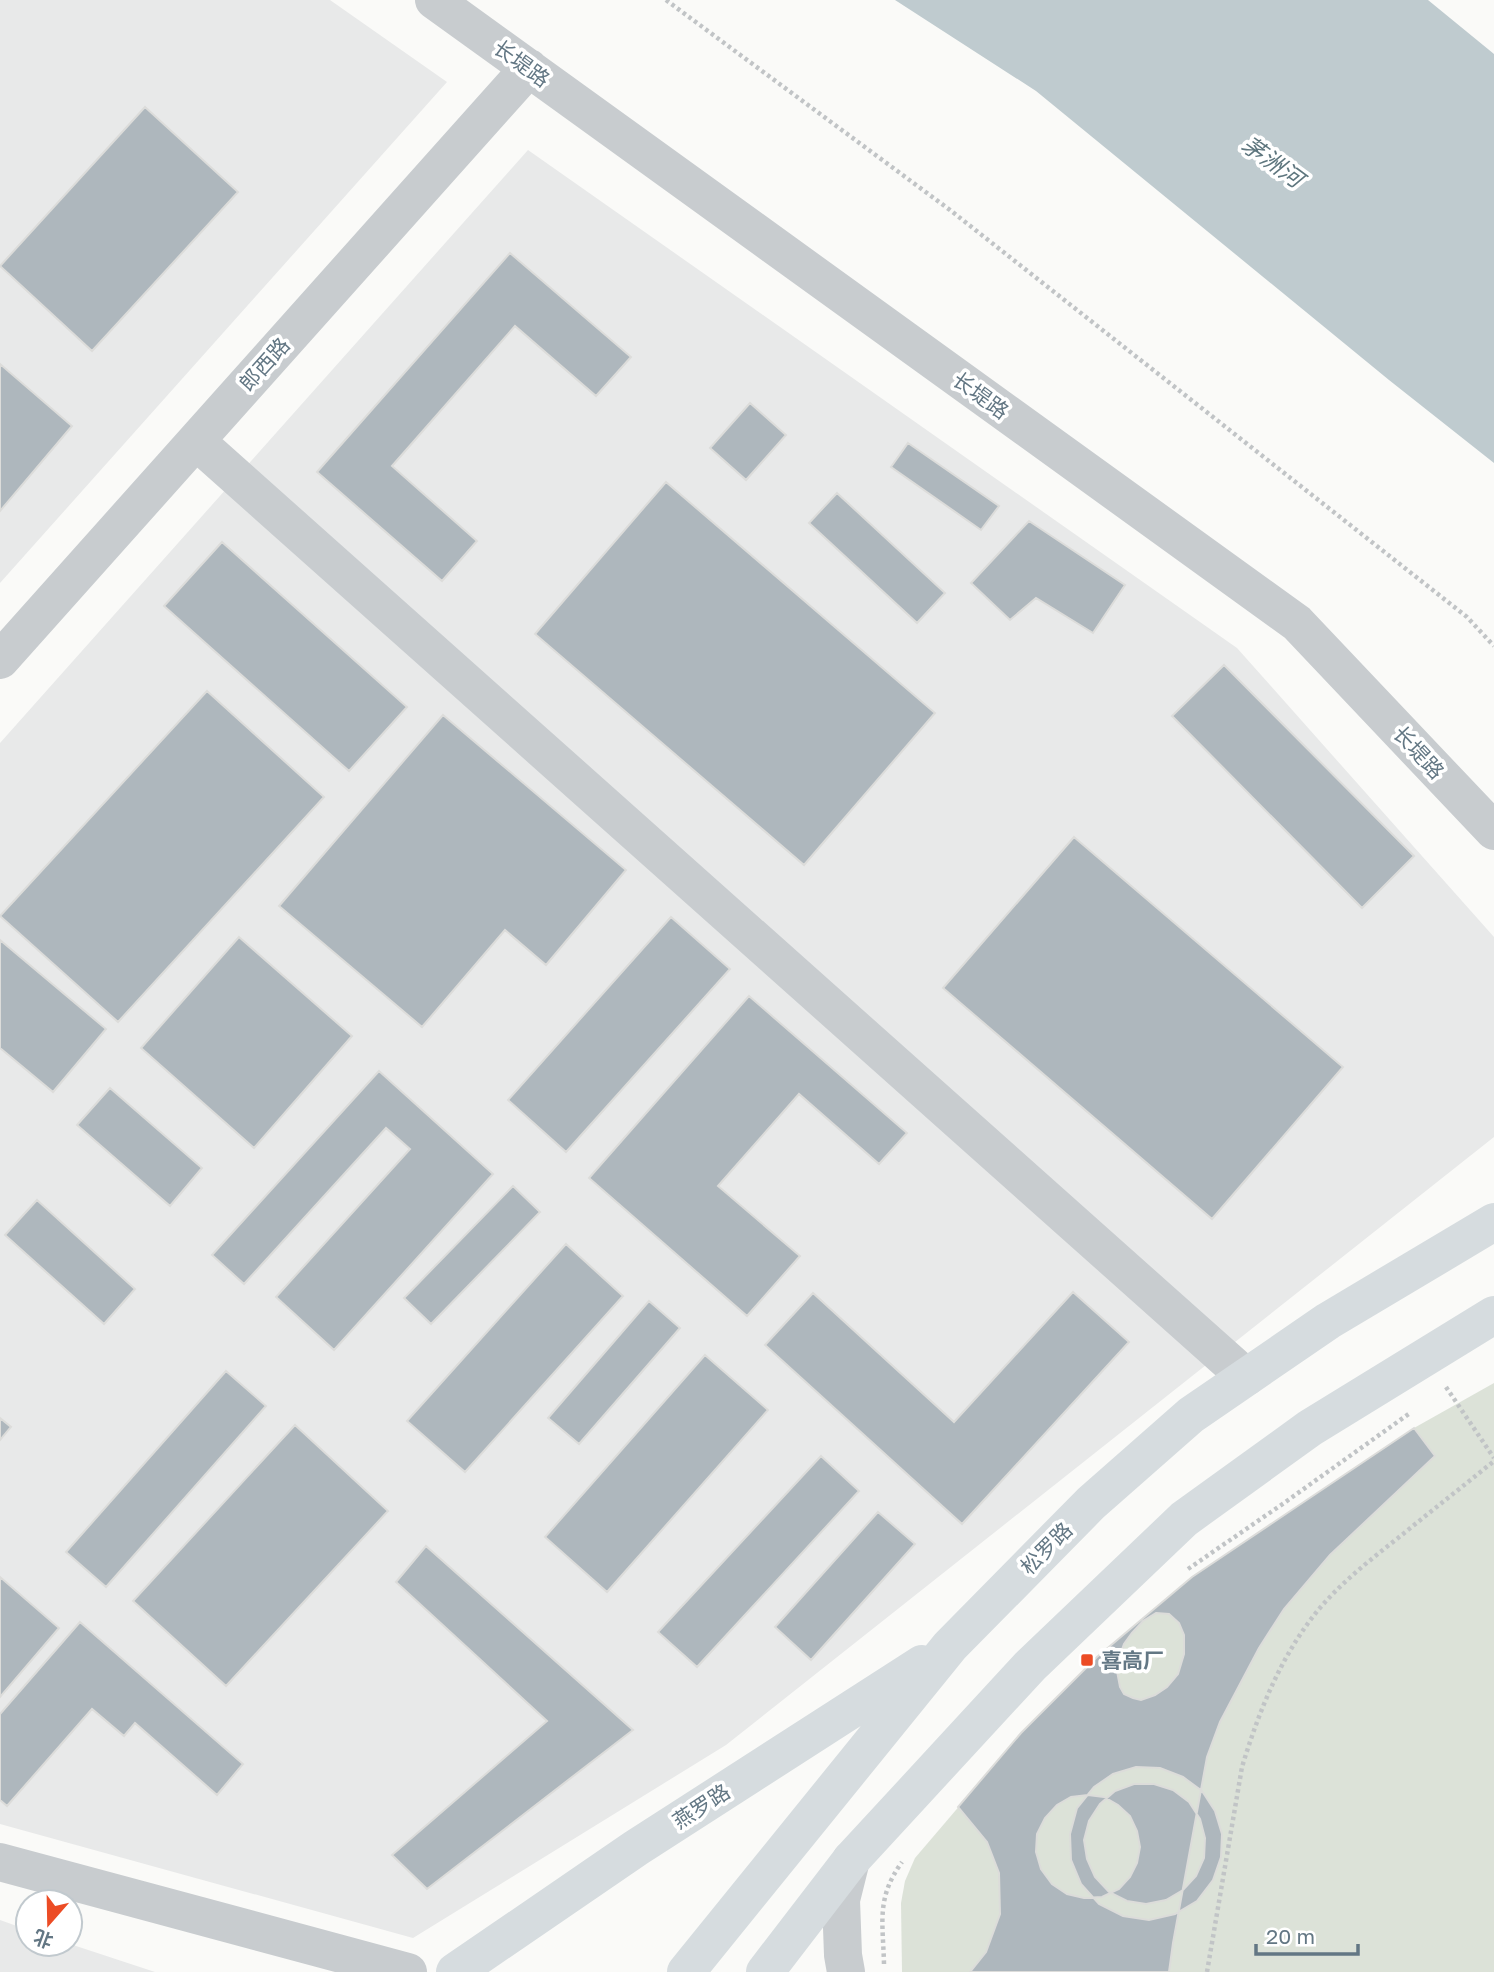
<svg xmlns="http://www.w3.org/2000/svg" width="1494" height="1972" font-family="'Golos Text','Noto Sans SC',sans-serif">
  <rect width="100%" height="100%" fill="#fafaf8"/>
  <path fill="#e8e9e9" d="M0 0H330L447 82 0 583Z
    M528 150 1237 648 1494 937V1137L726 1745 413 1938 0 1824V743Z
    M0 1920 28 1930V1944H70L155 1972H0Z"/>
  <path fill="#dce2d8" d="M1494 1383V1972H902L901 1903 905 1881 915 1858 1014 1742 1097 1657 1192 1577 1414 1428Z"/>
  <path fill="#bfcbcf" d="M895 0H1428L1494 54V463L1389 380 1036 91Z"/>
  <path fill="#aeb7bd" stroke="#dcdcda" stroke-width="2" fill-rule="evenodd" d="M145 107 238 192 92 351 0 266Z
    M510 253 631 357 596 396 515 326 392 466 477 541 442 581 317 472Z
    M0 364 72 426 0 511Z
    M750 403 786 435 746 480 710 448Z
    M908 443 999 506 981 530 891 467Z
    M666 482 935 713 804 865 535 634Z
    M837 493 945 593 917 623 809 523Z
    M1029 521 1125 585 1093 633 1036 598 1010 620 971 583Z
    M222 542 407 707 349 771 164 606Z
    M1224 665 1414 856 1362 908 1172 716Z
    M207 691 324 797 118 1022 0 916Z
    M443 715 626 870 546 965 505 930 422 1027 279 906Z
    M1074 837 1343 1067 1212 1219 943 988Z
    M671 917 730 969 566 1152 508 1100Z
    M239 937 352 1036 254 1148 141 1048Z
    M0 940 106 1029 53 1092 0 1048Z
    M749 996 907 1133 879 1164 799 1094 718 1186 800 1256 747 1316 589 1178Z
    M379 1071 493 1174 334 1350 276 1297 410 1149 386 1128 244 1284 212 1255Z
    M110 1088 202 1168 170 1206 77 1125Z
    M513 1186 540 1212 431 1324 404 1298Z
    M37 1200 135 1289 104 1324 5 1235Z
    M566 1244 623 1296 465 1472 407 1421Z
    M1073 1292 1129 1342 962 1524 765 1345 813 1293 954 1422Z
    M649 1301 680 1328 579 1444 548 1418Z
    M705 1355 768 1410 607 1592 545 1537Z
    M226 1371 266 1406 106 1587 66 1552Z
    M0 1418 11 1427 0 1440Z
    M295 1425 388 1511 226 1686 133 1601Z
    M1414 1428 1435 1456 1330 1555 1284 1609 1259 1648 1220 1722 1207 1757 1173 1943 1169 1972H970L986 1952 1000 1914 999 1873 987 1842 958 1807 1021 1733 1097 1657 1192 1577ZM1156 1613 1169 1614 1179 1623 1184 1635V1654L1178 1674 1167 1687 1155 1695 1141 1700 1133 1698 1124 1694 1120 1687 1117 1671 1120 1655 1124 1644 1132 1633 1143 1621ZM1088 1795 1104 1797 1118 1805 1130 1816 1137 1831 1140 1847 1137 1863 1130 1877 1119 1889 1102 1897 1084 1898 1067 1894 1052 1884 1041 1869 1036 1852 1037 1834 1045 1818 1057 1805 1071 1797Z
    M821 1456 859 1491 697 1667 658 1632Z
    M878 1512 915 1544 811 1660 775 1627Z
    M426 1546 633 1730 427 1889 392 1855 547 1721 396 1582Z
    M0 1577 59 1628 0 1697Z
    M80 1622 243 1764 217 1795 135 1723 124 1736 92 1709 7 1806 0 1800V1714Z
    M1136 1767 1160 1768 1183 1777 1202 1791 1215 1811 1222 1834 1221 1857 1213 1880 1197 1901 1175 1914 1149 1920 1123 1916 1099 1904 1081 1884 1071 1860 1070 1834 1077 1808 1094 1787 1113 1774ZM1134 1784H1154L1173 1790 1189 1802 1200 1819 1205 1838 1204 1858 1196 1876 1183 1890 1166 1900 1146 1904 1127 1901 1109 1892 1095 1877 1087 1859 1084 1840 1089 1821 1100 1804 1115 1791Z"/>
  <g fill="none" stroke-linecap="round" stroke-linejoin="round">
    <path stroke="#c1c4c6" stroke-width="4.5" stroke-dasharray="3.5 3.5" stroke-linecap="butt" d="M666 0 950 210 1467 617 1494 646
      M1446 1387 1494 1458
      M1188 1569 1284 1503 1410 1413
      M884 1964C883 1922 876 1898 902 1862
      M1207 1972 1242 1767C1259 1711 1281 1655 1319 1609 1342 1582 1370 1560 1398 1538 1430 1512 1462 1487 1494 1461"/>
    <path stroke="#c8cccf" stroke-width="38" d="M434 0 1297 623 1494 831
      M196 441 1246 1377
      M0 660 529 68
      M0 1862 408 1972
      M846 1972 843 1955 841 1900 851 1860"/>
    <path stroke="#d6dcdf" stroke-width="38" d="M455 1972 636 1848 922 1664
      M686 1972 950 1646 1091 1503 1191 1415 1328 1321 1494 1222
      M765 1972 851 1860 1030 1666 1184 1519 1310 1428 1494 1315"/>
  </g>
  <rect fill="#ec4c25" stroke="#fff" stroke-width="2.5" x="1080" y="1653" width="14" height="14" rx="3.5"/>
  <g text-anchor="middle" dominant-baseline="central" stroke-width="7" stroke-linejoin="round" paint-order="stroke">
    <g font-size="21" fill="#637784" stroke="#fff">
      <text transform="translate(522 63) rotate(36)">长堤路</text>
      <text transform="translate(264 364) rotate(-48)">郎西路</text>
      <text transform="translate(981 395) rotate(36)">长堤路</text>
      <text transform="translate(1419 752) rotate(47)">长堤路</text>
      <text transform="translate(1046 1548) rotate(-45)">松罗路</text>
      <text transform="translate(701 1806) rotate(-33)">燕罗路</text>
    </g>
    <g font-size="21" font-weight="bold" fill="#637784" stroke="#fff" text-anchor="start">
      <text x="1101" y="1660">喜高厂</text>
    </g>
    <g font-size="23" font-style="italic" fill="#5e767e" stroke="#fff">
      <text transform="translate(1273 161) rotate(36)">茅洲河</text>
    </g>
  </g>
  <g transform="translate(49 1923) rotate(200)"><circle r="33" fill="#ffffff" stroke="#c1c9ce" stroke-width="2"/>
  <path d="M0-5L12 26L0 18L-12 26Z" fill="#ec4c25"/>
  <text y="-10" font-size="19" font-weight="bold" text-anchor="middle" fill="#637784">北</text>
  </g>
  <path d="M1256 1944v10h102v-10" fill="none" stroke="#637784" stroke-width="3.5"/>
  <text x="1266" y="1944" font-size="21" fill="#637784" stroke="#ffffff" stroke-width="5" paint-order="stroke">20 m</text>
</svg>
